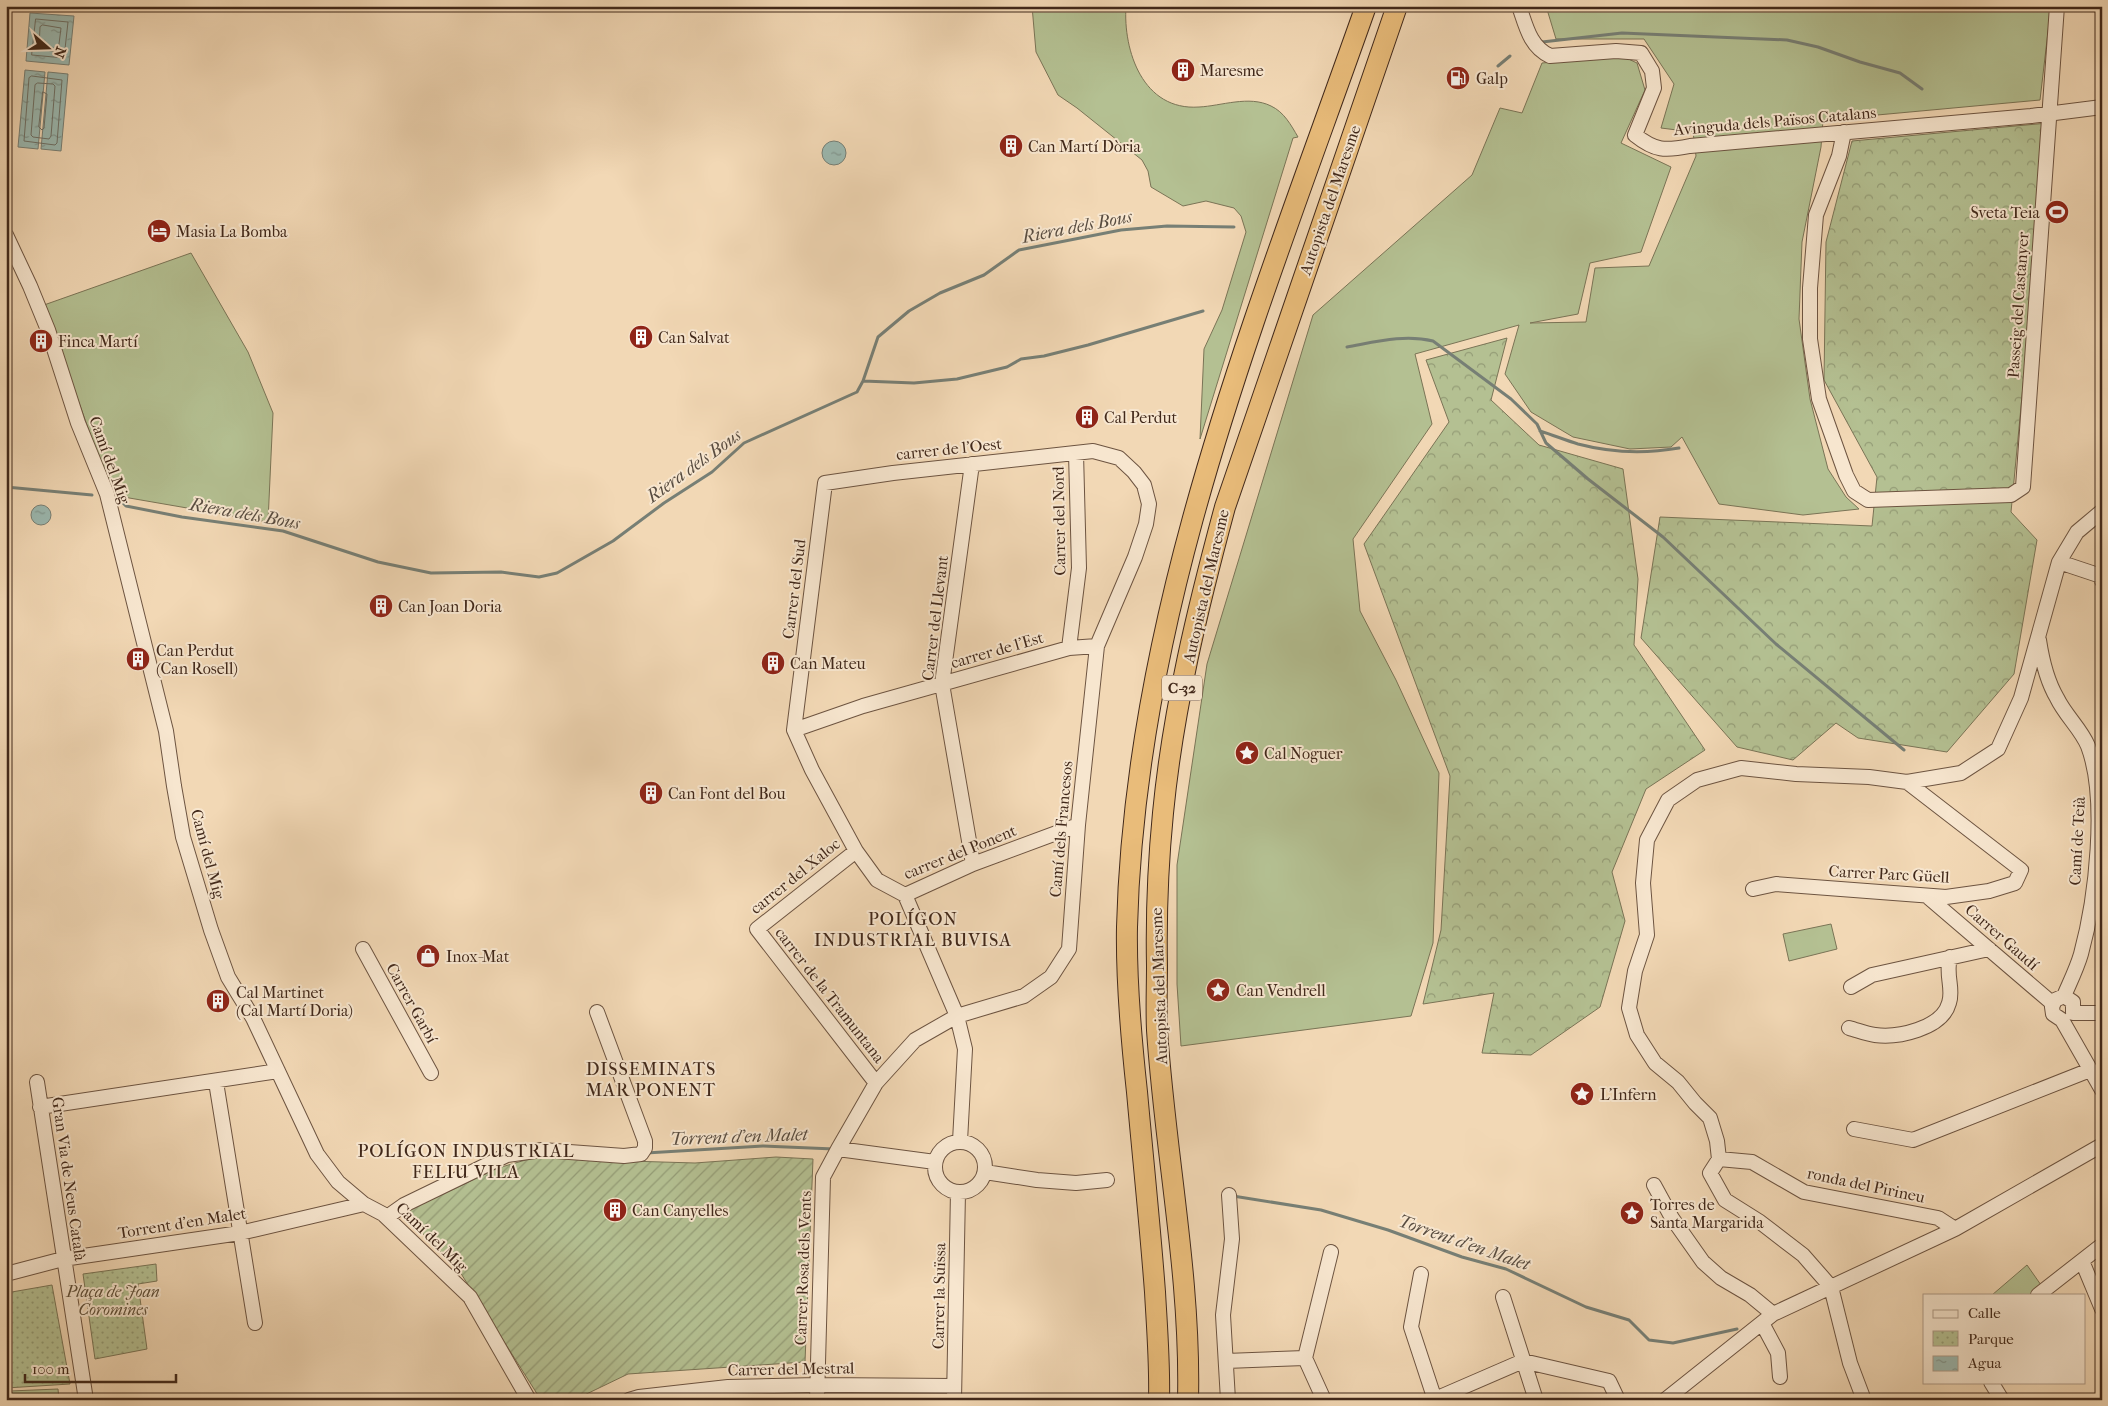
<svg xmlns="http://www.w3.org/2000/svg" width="2108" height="1406" font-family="'IM FELL French Canon',serif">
  <defs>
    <pattern id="forest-crowns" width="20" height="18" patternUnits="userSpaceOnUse" patternTransform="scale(1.25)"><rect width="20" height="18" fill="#b4c092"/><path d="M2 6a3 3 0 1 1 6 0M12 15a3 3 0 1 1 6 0" fill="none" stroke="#949c76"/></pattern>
    <pattern id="park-dots" width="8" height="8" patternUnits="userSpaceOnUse" patternTransform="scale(1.25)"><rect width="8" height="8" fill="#b4c092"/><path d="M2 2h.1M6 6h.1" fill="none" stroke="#949c76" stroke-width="1.8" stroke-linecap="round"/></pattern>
    <pattern id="garden-furrows" width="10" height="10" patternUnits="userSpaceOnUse" patternTransform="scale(1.25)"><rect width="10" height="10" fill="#b4c092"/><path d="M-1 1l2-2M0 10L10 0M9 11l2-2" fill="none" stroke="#949c76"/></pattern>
    <pattern id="water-ripples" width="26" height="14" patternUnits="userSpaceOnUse" patternTransform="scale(1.25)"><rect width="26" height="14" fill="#9bb9b1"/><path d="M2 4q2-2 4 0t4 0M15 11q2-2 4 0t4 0" fill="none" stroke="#80968f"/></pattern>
  </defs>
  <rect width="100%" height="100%" fill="#f2d8b5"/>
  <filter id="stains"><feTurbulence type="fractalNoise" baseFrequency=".004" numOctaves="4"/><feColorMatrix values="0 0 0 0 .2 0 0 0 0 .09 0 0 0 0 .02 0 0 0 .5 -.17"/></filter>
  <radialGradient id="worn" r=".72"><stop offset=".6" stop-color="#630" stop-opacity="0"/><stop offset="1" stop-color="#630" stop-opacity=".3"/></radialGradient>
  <path fill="#b4c092" stroke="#7a7456" d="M1032 6H1126C1123 51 1143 111 1199 107 1221 106 1249 95 1271 106 1284 112 1291 125 1298 137L1293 138 1200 439 1204 349 1222 310 1246 232 1241 216 1234 208 1206 201 1183 206 1151 187 1148 171 1142 160 1077 108 1058 95 1036 52Z
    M1546 6H2051L2040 100 1823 120 1821 147 1802 242 1799 319 1810 399 1828 469 1846 497 1859 509 1803 515 1719 504 1682 437 1671 447 1630 449 1573 437 1531 412 1505 374 1519 325 1415 354 1432 424 1353 539 1360 611 1396 680 1439 773 1433 943 1411 1016 1181 1046 1177 984V865L1207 664 1313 315 1472 175 1500 108 1522 113 1542 63 1622 56 1637 63 1645 90 1621 143 1671 167 1641 252 1590 263 1578 314 1530 323 1586 322 1595 268 1649 266 1696 156 1693 132 1661 128 1674 84 1644 39H1556Z
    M191 253 248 352 273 413 268 522 112 495 44 305Z
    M1831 924 1837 949 1789 961 1783 934Z
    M2027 1265 2041 1285 2029 1295H1992Z
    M58 1389 59 1400H10V1391Z"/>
  <path fill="url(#forest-crowns)" stroke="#7a7456" d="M2048 123 2011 512 2037 540 2014 674 1947 752 1858 738 1836 723 1793 760 1737 747 1641 638 1660 517 1872 526 1877 477 1824 380 1826 242 1852 141Z
    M1507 338 1491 400 1539 445 1623 469 1638 579 1634 645 1705 750 1646 789 1612 872 1625 921 1600 1007 1531 1055 1482 1053 1494 993 1423 1004 1441 930 1450 776 1364 544 1449 422 1426 360Z"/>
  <path fill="url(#park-dots)" stroke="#7a7456" d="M156 1264 157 1281 138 1284 147 1349 95 1359 83 1274Z
    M52 1285 70 1384 6 1388V1293Z"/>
  <path fill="url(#garden-furrows)" stroke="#7a7456" d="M543 1155 629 1161 695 1163 776 1157 813 1159 805 1362 628 1374 574 1400H541L460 1272 403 1213 498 1168Z"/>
  <path fill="url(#water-ripples)" stroke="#777f75" d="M30 13 74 16 69 65 26 61Z
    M25 70 45 72 38 149 18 147Z
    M48 72 68 74 61 151 41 149Z
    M822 153a12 12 0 1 1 24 0a12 12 0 1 1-24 0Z
    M31 515a10 10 0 1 1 20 0a10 10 0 1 1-20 0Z"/>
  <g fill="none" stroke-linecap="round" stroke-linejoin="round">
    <path stroke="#6e7066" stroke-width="1" d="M36 19 68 22 64 58 32 55Z
      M43 25 61 28 58 52 39 49 40 27Z
      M32 76 62 80 57 143 55 145 24 141 29 78Z
      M38 83 53 84 55 86 51 136 49 139 33 137 31 135 35 85Z
      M43 92 47 94 44 128 42 130 39 127Z"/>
    <path stroke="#777f75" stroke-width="3" d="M1542 42 1622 33 1787 40 1818 47 1860 62 1900 73 1922 89
      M1498 66 1510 56
      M1347 347C1375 342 1404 334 1433 341L1511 399 1537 424 1546 443 1588 479 1663 537 1776 644 1904 750
      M863 381 914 383 957 379 1007 367 1021 359 1044 356 1088 345 1203 311
      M1540 431C1553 435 1565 440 1578 444 1612 453 1644 454 1679 448
      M6 487 92 495
      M121 501 126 506 182 517 283 531 378 562 431 573 501 572 539 577 557 573 613 541 664 503 712 472 744 443 857 392 863 381 878 337 909 311 940 293 984 275 1019 250 1121 230 1167 226 1234 227
      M646 1153 763 1146 834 1149
      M1233 1196 1321 1210 1388 1230 1462 1257 1506 1269 1586 1307 1629 1320 1649 1340 1673 1343 1737 1329"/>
    <g stroke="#6d5441" stroke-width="16">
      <path id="minor" d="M1519 6C1526 26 1530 47 1550 56L1616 51 1641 53 1652 71 1654 88 1635 135C1655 151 1665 151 1690 146L2031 116 2102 107
        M1844 132 1839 156 1816 215 1810 288V339L1819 399 1846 475 1854 491 1868 500 2011 495 2023 487 2057 6
        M6 235 30 286 48 330 78 423 107 494 166 731 174 786 183 837 211 930 228 977 253 1018 317 1154 338 1182 364 1204 383 1214 470 1297 529 1400
        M972 464 942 684 973 864
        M2059 562 2101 576 2102 581
        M2039 640C2042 660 2047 681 2057 698 2065 715 2081 729 2088 746 2108 799 2096 899 2081 954 2077 968 2070 982 2064 996
        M1069 648 1079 568 1076 453
        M794 730 825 483 893 473 1093 451 1119 458 1134 472 1144 485 1149 504 1146 524 1135 557 1097 646 1078 825 1069 949 1051 977 1024 996 957 1016 915 1040 876 1083 838 1149
        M794 730 863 706 1069 648 1097 646
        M794 730 812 770 856 851 877 880 905 895
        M856 851 757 929 876 1083
        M1753 889 1776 884 1946 897 1989 891 2015 883 2021 870 1907 782
        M905 895 957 1016 965 1049 960 1141
        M905 895 973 864 1078 825
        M1928 897 2052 1003
        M363 949 431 1073
        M1851 987 1872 975 1989 949
        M2102 1013H2073V1002L2064 996 2055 1000 2052 1007 2053 1014 2062 1020 2102 1090
        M1849 1028C1857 1030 1866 1034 1875 1035 1897 1038 1942 1029 1949 1003 1954 989 1945 975 1950 957
        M37 1082 86 1400
        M216 1082 255 1323
        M40 1107 278 1071
        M1854 1129 1913 1140 2090 1070
        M935 1167a25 25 0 1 1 50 0a25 25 0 1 1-50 0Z
        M1719 1159 1717 1141 1710 1118 1695 1103 1678 1082 1655 1063 1637 1035 1629 1008 1635 971 1647 935 1643 883 1647 840 1668 800 1697 780 1741 768 1796 774 1869 777 1907 782 1961 773 1998 749 2021 698 2059 562 2077 532 2102 511
        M985 1172 1037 1180 1076 1183 1107 1180
        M1654 1185 1672 1218 1703 1262 1721 1278 1750 1295 1773 1314
        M387 1217 404 1205 507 1155 542 1150 624 1156 641 1154 645 1148V1141L597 1012
        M2082 1261 2102 1309
        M6 1274 63 1259 240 1233 364 1204
        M1421 1274 1411 1327 1435 1400
        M2038 1295 2102 1245
        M1503 1297 1536 1400
        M1762 1323 1778 1353 1780 1377
        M1226 1361 1305 1358
        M1523 1361 1609 1381 1618 1400
        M1991 1382 2002 1400
        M629 1400 639 1397 728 1387 817 1385 954 1386
        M817 1400 823 1177 838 1149 935 1162
        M954 1400 958 1192
        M1228 1400 1223 1315 1232 1239 1229 1195
        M1324 1400 1305 1358 1331 1252
        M1433 1400 1523 1361
        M1665 1400 1773 1314 1955 1229 2102 1145
        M1864 1400 1850 1363 1831 1287 1803 1255 1760 1222 1725 1200 1710 1173 1719 1159 1752 1162 1804 1192 1938 1218 1955 1229"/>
    </g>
    <g stroke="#41281a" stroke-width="22">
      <path id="highway" d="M1159 1400C1160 1364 1157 1328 1155 1292 1150 1225 1143 1159 1137 1092 1131 1037 1126 982 1127 927 1135 607 1261 304 1366 6
        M1188 1400C1191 1276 1165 1153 1157 1030 1156 1009 1157 987 1157 966 1156 915 1158 864 1163 813 1173 709 1198 607 1225 507L1397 6"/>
    </g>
    <use href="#minor" stroke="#f7e6cf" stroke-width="14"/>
    <use href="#highway" stroke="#e9bc7a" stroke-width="20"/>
  </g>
  <defs>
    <g id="building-disc" transform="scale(1.25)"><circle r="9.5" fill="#8f2418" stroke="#f7e6cf"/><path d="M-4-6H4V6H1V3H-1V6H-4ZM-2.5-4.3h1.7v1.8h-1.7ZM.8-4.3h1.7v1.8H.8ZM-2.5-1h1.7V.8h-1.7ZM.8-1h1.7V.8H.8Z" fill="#fff"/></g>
    <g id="fuel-disc" transform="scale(1.25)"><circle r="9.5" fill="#8f2418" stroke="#f7e6cf"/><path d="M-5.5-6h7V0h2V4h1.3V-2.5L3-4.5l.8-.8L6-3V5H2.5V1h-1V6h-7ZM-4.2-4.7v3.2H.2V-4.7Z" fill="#fff"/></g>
    <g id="stadium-disc" transform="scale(1.25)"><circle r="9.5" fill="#8f2418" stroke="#f7e6cf"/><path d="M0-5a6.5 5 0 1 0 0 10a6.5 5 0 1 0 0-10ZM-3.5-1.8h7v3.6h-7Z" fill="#fff"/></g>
    <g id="hotel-disc" transform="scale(1.25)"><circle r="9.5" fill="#8f2418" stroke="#f7e6cf"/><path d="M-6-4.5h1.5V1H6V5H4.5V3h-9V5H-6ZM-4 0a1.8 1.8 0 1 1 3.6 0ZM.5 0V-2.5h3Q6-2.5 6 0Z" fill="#fff"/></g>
    <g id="sight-disc" transform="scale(1.25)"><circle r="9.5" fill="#8f2418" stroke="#f7e6cf"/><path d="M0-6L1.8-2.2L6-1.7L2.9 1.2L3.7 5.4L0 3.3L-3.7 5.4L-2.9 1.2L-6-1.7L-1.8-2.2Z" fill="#fff"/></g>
    <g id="shop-disc" transform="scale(1.25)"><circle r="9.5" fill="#8f2418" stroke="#f7e6cf"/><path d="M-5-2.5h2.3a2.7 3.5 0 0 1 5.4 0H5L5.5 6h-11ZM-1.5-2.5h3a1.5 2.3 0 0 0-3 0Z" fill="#fff"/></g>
  </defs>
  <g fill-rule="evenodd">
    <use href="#building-disc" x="1183" y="70"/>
    <use href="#fuel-disc" x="1458" y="78"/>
    <use href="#building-disc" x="1011" y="146"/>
    <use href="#stadium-disc" x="2057" y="212"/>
    <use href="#hotel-disc" x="159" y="231"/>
    <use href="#building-disc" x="641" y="337"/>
    <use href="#building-disc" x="41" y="341"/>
    <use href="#building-disc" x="1087" y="417"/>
    <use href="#building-disc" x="381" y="606"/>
    <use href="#building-disc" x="138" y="659"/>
    <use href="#building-disc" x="773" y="663"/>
    <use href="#sight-disc" x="1247" y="753"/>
    <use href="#building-disc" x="651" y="793"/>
    <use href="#shop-disc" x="428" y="956"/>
    <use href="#sight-disc" x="1218" y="990"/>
    <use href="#building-disc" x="218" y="1001"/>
    <use href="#sight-disc" x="1582" y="1094"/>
    <use href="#building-disc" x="615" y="1210"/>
    <use href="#sight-disc" x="1632" y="1213"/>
  </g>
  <g text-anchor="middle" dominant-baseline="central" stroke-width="4" stroke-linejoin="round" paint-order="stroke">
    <rect fill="#f7e6cf" stroke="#786150" stroke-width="1" x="1162" y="675.5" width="40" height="25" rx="4"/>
    <g font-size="15" font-weight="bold" fill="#41281a">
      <text x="1182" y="688">C-32</text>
    </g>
    <g font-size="16" fill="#41281a" stroke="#f7e6cf" text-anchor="start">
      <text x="1200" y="70">Maresme</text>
      <text x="1476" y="78">Galp</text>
      <text x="1028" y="146">Can Martí Dòria</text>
      <text x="2040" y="212" text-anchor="end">Sveta Teia</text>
      <text x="176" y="231">Masia La Bomba</text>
      <text x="658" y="337">Can Salvat</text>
      <text x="58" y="341">Finca Martí</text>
      <text x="1104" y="417">Cal Perdut</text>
      <text x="398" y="606">Can Joan Doria</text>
      <text x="156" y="650">Can Perdut<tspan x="156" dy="18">(Can Rosell)</tspan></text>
      <text x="790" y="663">Can Mateu</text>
      <text x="1264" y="753">Cal Noguer</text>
      <text x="668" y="793">Can Font del Bou</text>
      <text x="446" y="956">Inox-Mat</text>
      <text x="1236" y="990">Can Vendrell</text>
      <text x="236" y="992">Cal Martinet<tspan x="236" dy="18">(Cal Martí Doria)</tspan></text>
      <text x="1600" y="1094">L'Infern</text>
      <text x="1650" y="1204">Torres de<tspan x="1650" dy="18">Santa Margarida</tspan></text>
      <text x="632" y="1210">Can Canyelles</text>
    </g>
    <g font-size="16" fill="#41281a" stroke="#f7e6cf">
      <text transform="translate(1775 121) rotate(-5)">Avinguda dels Països Catalans</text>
      <text transform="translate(1330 200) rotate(-71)">Autopista del Maresme</text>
      <text transform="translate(2018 305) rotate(-86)">Passeig del Castanyer</text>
      <text transform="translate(949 449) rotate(-6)">carrer de l'Oest</text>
      <text transform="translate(110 460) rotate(70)">Camí del Mig</text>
      <text transform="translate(1059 521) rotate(-91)">Carrer del Nord</text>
      <text transform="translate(1206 586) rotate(-77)">Autopista del Maresme</text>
      <text transform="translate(794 589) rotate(-83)">Carrer del Sud</text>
      <text transform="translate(935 618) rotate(-83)">Carrer del Llevant</text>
      <text transform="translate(997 650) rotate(-16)">carrer de l'Est</text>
      <text transform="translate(1061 829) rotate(-85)">Camí dels Francesos</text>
      <text transform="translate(2077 841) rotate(-87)">Camí de Teià</text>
      <text transform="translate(960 852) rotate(-22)">carrer del Ponent</text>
      <text transform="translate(208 854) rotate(75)">Camí del Mig</text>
      <text transform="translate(1889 874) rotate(3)">Carrer Parc Güell</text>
      <text transform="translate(795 876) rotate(-39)">carrer del Xaloc</text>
      <text transform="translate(2002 937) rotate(41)">Carrer Gaudí</text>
      <text transform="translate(1159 986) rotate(-92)">Autopista del Maresme</text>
      <text transform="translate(830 995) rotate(52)">carrer de la Tramuntana</text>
      <text transform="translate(412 1003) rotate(61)">Carrer Garbí</text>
      <text transform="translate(69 1179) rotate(82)">Gran Via de Neus Català</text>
      <text transform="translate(1866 1185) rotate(12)">ronda del Pirineu</text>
      <text transform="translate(182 1223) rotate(-9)">Torrent d'en Malet</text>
      <text transform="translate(432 1237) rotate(44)">Camí del Mig</text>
      <text transform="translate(803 1268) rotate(-88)">Carrer Rosa dels Vents</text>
      <text transform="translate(939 1296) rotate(-89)">Carrer la Suïssa</text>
      <text transform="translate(791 1369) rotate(-1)">Carrer del Mestral</text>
    </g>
    <g font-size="16" font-style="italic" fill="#5e4e38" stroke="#f7e6cf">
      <text x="113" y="1291">Plaça de Joan<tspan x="113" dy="18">Coromines</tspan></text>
    </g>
    <g font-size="18" font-style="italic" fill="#584c40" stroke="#f7e6cf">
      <text transform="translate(1077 227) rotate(-11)">Riera dels Bous</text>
      <text transform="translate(694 466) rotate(-36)">Riera dels Bous</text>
      <text transform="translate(245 514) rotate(10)">Riera dels Bous</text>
      <text transform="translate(739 1137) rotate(-2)">Torrent d'en Malet</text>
      <text transform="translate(1464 1243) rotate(19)">Torrent d'en Malet</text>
    </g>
    <g font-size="18" letter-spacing="1" fill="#41281a" stroke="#f7e6cf">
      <text x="913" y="919">POLÍGON<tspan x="913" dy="21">INDUSTRIAL BUVISA</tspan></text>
      <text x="651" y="1069">DISSEMINATS<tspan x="651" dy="21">MAR PONENT</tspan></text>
      <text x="466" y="1151">POLÍGON INDUSTRIAL<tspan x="466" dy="21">FELIU VILA</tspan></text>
    </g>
  </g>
  <rect width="2108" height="1406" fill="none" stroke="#f2d8b5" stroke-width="25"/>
  <rect x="8" y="8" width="2093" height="1391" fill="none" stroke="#41281a" stroke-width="2.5"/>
  <rect x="12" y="12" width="2083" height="1381" fill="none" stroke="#41281a"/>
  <rect x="1923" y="1294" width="162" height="90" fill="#f7e6cf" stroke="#ae9a87"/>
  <rect x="1933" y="1310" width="25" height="8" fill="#f7e6cf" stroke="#ae9a87"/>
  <text x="1968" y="1318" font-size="15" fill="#41281a">Calle</text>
  <rect x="1933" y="1331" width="25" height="15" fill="url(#park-dots)" stroke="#ae9a87"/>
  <text x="1968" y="1344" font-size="15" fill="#41281a">Parque</text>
  <rect x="1933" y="1356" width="25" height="15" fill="url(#water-ripples)" stroke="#ae9a87"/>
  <text x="1968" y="1368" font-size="15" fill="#41281a">Agua</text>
  <g transform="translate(48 48) rotate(110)" stroke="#f7e6cf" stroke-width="4" paint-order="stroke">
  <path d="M0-4L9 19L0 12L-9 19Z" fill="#41281a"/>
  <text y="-8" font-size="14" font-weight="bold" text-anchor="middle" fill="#41281a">N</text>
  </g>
  <path d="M25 1374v8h151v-8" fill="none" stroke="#41281a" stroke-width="2.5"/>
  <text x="32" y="1374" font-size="15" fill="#41281a" stroke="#f7e6cf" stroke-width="4" paint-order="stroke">100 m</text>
  <rect width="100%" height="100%" filter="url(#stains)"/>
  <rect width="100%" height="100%" fill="url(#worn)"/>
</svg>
